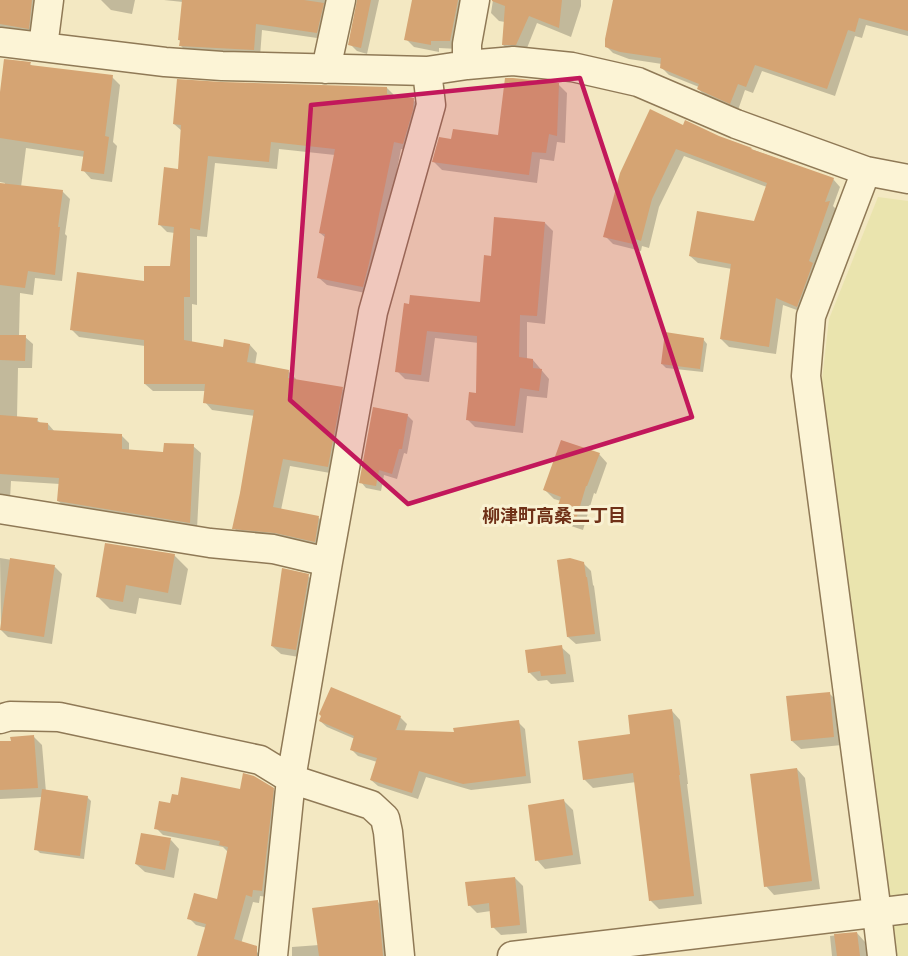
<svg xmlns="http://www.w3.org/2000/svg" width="908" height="956" font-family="Georgia,'Noto Sans JP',serif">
  <rect width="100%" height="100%" fill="#f3e8c2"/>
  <path fill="#eae4ae" d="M878 197 908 201V956H893L821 388 829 319Z"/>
  <path fill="#0003" d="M0 0H43L37 37 0 31Z
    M101 0H135L132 14 111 10Z
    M164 0H333L324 39 262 30 260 57 188 53 181 46V42L179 40 183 2Z
    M358 0H379L367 54 357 51 350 44Z
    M414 0H469L458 49 439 48V52L414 47 406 39Z
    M493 0H581V6L571 37 537 23 525 53H511L503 45 505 22 499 21 491 13Z
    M615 0H908V36L866 25 862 38 855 36 835 96 762 71 753 93 745 90 738 110 706 96 698 89 699 87 669 75 662 68V64L629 59 613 53 605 45Z
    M30 64 32 66 112 77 120 85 113 142 117 146 112 182 91 179 83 170 85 157 26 148 21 187 62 191 70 199 65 234 67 236 62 281 35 278 33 295 20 293 19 336 25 337 33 344 32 368H18L17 418 37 420 41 424H48L55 432 122 436 129 443V451L165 453 193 446 201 453 197 529 66 508 58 501 60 484 11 481 10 500 0 502V218L5 183 0 182V104Z
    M558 84 567 93 565 143 557 142 554 161 540 159 537 183 442 170 434 162 499 137Z
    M387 88 395 96 413 100 421 107 411 151 401 149 377 272 370 294 327 285 319 278 326 238 320 233 335 155 279 149 277 169 215 163 207 237 197 236V305L192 304V343L224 348 250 345 257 353 255 365 288 371 296 379V381L342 389 350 397 336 474 290 466 281 510 319 518 327 526 322 549 242 536 234 528 255 416 212 410 205 402 206 391H153L145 384V346L79 337 71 329 172 268 175 233 167 232 159 224 180 170 182 131 174 124Z
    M684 127 718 137 833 179 840 187 833 206 837 210 805 313 783 305 776 354 729 347 721 339 732 269 698 263 690 256 755 223 767 187 684 156 659 207 649 248 642 246 641 251 613 244 605 236Z
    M545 223 553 231 545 324 527 322V360H533L549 379 547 398 527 396 523 433 475 427 467 419 477 394 479 343 435 338 429 382 405 379 397 371 406 305 481 304 492 258Z
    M703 339 707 344 703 372 666 368 662 364Z
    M407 415 413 421 407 454 404 453 397 479 384 475 381 491 366 488 361 482Z
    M599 454 607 463 596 494 594 493 583 530 565 524 556 516 561 501 554 499 545 490Z
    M174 555 188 569 181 605 139 598 136 614 110 609 97 596Z
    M0 558 55 567 62 574 52 644 8 637 1 630Z
    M583 563 591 571 593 585 594 586 601 641 576 644 568 637Z
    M308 576 317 585 305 658 281 654 272 646Z
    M561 647 570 655 574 682 551 684 547 680 538 681 529 672Z
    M829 693 838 702 842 745 801 749 792 741Z
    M672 711 680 720 688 784H687L702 904 659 909 651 901 636 782 593 788 584 779 632 735Z
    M400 717 407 724 404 732 456 734 518 722 525 729 531 783 471 790 426 777 418 799 378 786 371 780 377 762 358 756 351 749 355 739 327 727 320 721Z
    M34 737 42 745 46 792 87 797 91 801 84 859 40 853 36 849 42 797 0 799V743L12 742Z
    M797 769 805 778 820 889 774 895 766 886Z
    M273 789 280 796 268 897 260 896 259 903 253 902 241 944 256 951 261 956H199L207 928 196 925 189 918 218 901 229 853 223 847 163 835 156 828 171 805 241 790Z
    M564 801 573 810 581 864 545 869 537 860Z
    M171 840 179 849 174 878 145 872 136 864Z
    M515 878 523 886 527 933 501 935 493 927 491 911 477 913 469 905Z
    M377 901 386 910 390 956H292V947L319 945Z
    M857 933 865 942 867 956H832L830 936Z"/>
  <path fill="#d5a473" d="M0 0H32L29 29 0 24Z
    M182 0H304L324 3 317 33 256 24 254 50 179 46 180 40H178Z
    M357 0H371L361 48 348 45Z
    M412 0H458L450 41H431V45L404 40Z
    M492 0H562L559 28 529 16 516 45H502L505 6 492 1Z
    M613 0H908V31L859 18 855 32 848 30 827 89 755 65 746 87 738 84 730 104 697 89 699 84 660 68 661 58 620 52 605 47V39Z
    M4 59 31 62 30 65 113 75 105 136 109 137 104 174 81 171 84 151 0 138V92Z
    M505 78H513L559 83 557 136 549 134 546 153 532 152 529 175 432 162 439 137 451 139 453 129 498 135Z
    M177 79 222 82 387 87V94L414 98 413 110 403 144 394 142 369 263 363 287 317 278 325 234 319 233 335 149 271 142 269 162 208 156 200 230 190 228V297H184V340L223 347 224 339 250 344 247 362 289 370 288 378 343 387 328 467 283 459 273 507 319 516 315 542 275 533 232 529 240 493 254 410 203 403 205 384H144V340L70 330 77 272 144 281V266H170L174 227 158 225 164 167 178 169 181 125 173 124Z
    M650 109 683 125 685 120 719 136 752 148 751 149 834 178 825 202 830 201 809 261 813 263 797 307 776 298 769 347 720 339 731 264 689 256 697 211 754 221 767 183 676 149 652 199 641 241 635 239 633 244 603 237 620 173Z
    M0 183 63 190 58 227H60L55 275 28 271 25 288 0 285Z
    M494 217 545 222 537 316 520 315 519 357 533 359V368L542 369 539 391 520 388 515 426 466 420 469 392 476 393 477 336 427 331 421 375 395 372 404 303 409 304 410 295 480 302 484 255 491 256Z
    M665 332 704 338 700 369 661 364Z
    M0 335H26L25 361 0 360Z
    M373 407 408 414 402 449H399L392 474 379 470 376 486 359 483Z
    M0 415 38 418 37 422 48 423V430L122 434V449L163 452 164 443 194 444 190 523 57 501 59 478 0 474Z
    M561 440 600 453 587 486H586L575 523 554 516 561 497 543 490Z
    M105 543 175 554 168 593 126 585 123 602 96 597Z
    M10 558 55 565 44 637 0 630Z
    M570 558 584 562 586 577H587L595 634 567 637 557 560Z
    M282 568 309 574 296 650 271 646Z
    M562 645 566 674 541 676 540 671 528 673 525 650Z
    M331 687 401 716 396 730 454 732 453 728 519 720 526 776 463 784 419 771 412 793 370 780 377 758 350 750 354 736 319 721 321 716 319 714Z
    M830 692 834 737 791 741 786 696Z
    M672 709 680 775H679L694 896 649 901 633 773 583 780 578 741 630 734 628 715Z
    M34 735 38 788 0 790V741H11L10 737Z
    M797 768 812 881 764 887 750 774Z
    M243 773 254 776 274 788 262 891 253 890 252 897 246 895 234 939 257 946V956H197L206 924 187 919 194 893 217 899 228 847 219 845 220 841 154 829 159 801 170 803 172 794 178 795 181 777 240 789Z
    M42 789 88 796 80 856 34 850Z
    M564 799 573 855 535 861 528 805Z
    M141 833 171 838 165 870 135 864Z
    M515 877 520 925 491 928 489 903 468 906 465 882Z
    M378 900 383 956H319L312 908Z
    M857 932 860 956H837L834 934Z"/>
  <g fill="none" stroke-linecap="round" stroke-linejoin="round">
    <g stroke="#8f7956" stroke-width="31">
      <path id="minor" d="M0 42 165 62 222 66 427 71 467 65 513 61 572 67 638 82 736 124 866 171 908 179
        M43 47 49 0
        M467 65V44L475 0
        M326 69 341 0
        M866 171 811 316 806 376 877 913 882 956
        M0 509 210 543 273 549 328 562
        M0 719 10 716 59 717 260 760 291 779 371 805 385 818 388 832 400 956
        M273 956 291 779 328 562 373 312 431 105 427 71
        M512 956 908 909"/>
    </g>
    <use href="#minor" stroke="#fcf4d6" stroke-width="28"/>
  </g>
  <path fill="#c2185b" fill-opacity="0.2" stroke="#c2185b" stroke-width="4.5" stroke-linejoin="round" d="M580 78 692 417 408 504 290 400 311 105Z"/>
  <g text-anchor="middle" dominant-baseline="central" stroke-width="6" stroke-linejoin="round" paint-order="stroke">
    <g font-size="18" font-weight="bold" fill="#6f3017" stroke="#f9f1d2">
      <text x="554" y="514">柳津町高桑二丁目</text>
    </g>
  </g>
</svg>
